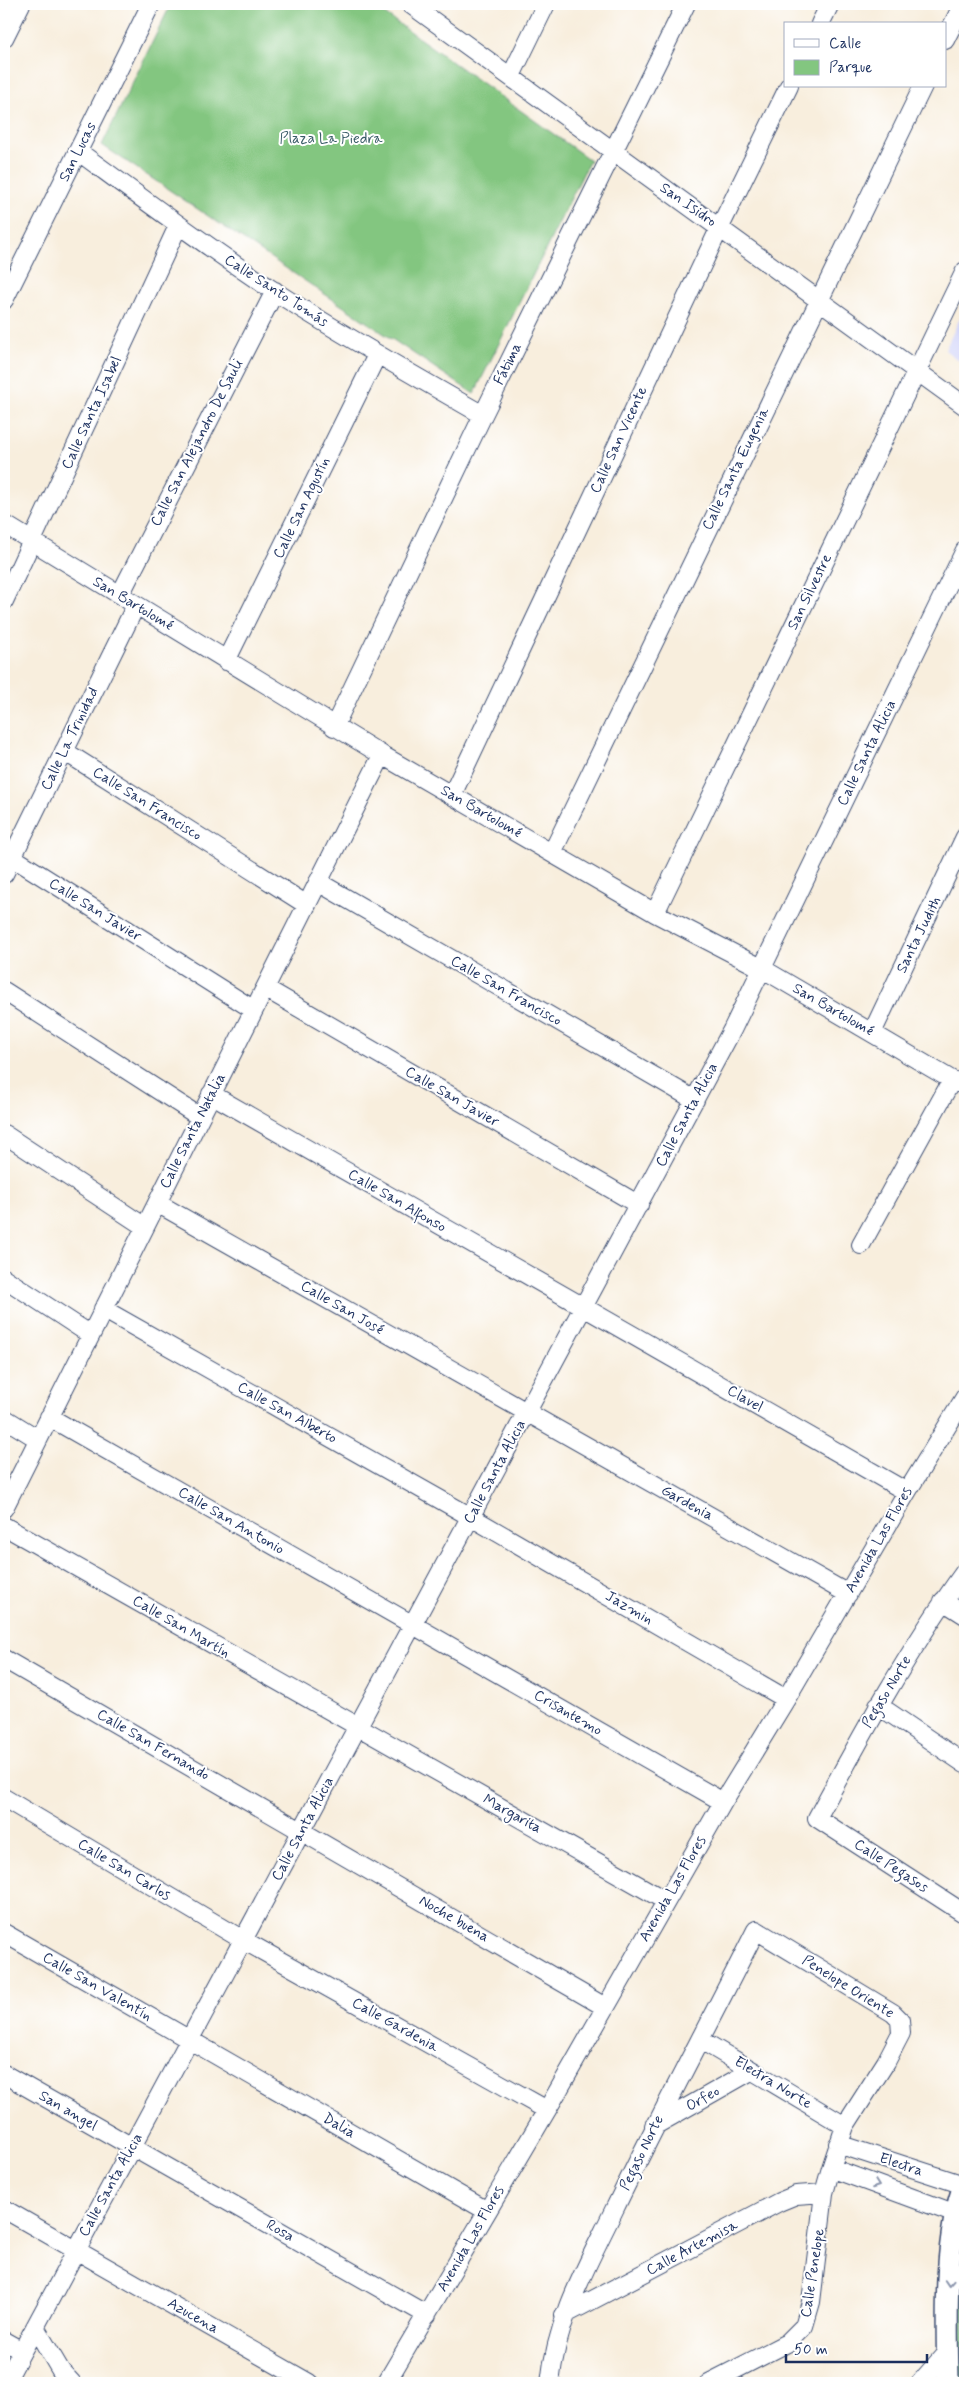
<svg xmlns="http://www.w3.org/2000/svg" width="969" height="2387" font-family="Mynerve,sans-serif">
  <rect width="100%" height="100%" fill="#fff"/>
  <filter id="ink" filterUnits="userSpaceOnUse"><feTurbulence type="fractalNoise" baseFrequency=".02" numOctaves="2"/><feDisplacementMap in="SourceGraphic" scale="10" xChannelSelector="R" yChannelSelector="G"/><feConvolveMatrix kernelMatrix="1 2 1 2 8 2 1 2 1" color-interpolation-filters="sRGB"/></filter>
  <filter id="wash" filterUnits="userSpaceOnUse"><feTurbulence type="fractalNoise" baseFrequency=".0096" numOctaves="4" result="noise"/><feDisplacementMap in="SourceGraphic" scale="20" xChannelSelector="R" yChannelSelector="G"/><feGaussianBlur stdDeviation="1.12" result="paint"/><feColorMatrix in="noise" values="0 0 0 0 0 0 0 0 0 0 0 0 0 0 0 0 0 1.4 0 .05"/><feComposite in="paint" operator="in"/></filter>
  <g filter="url(#wash)">
    <rect width="100%" height="100%" fill="#f8eedd"/>
    <path fill="#d5d8f9" d="M965 307V365L945 350Z"/>
    <path fill="#83c680" stroke="#4f7a6f" d="M171 4H371L590 160 474 394 102 145Z
      M965 2212V2383H956L957 2293Z"/>
  </g>
  <g filter="url(#ink)">
    <g fill="none" stroke-linecap="round" stroke-linejoin="round">
      <g stroke="#3c4c71" stroke-width="20">
        <path id="minor" d="M410 4 965 406
          M820 24 830 4
          M4 38 21 4
          M945 40 963 4
          M511 76 546 4
          M79 152C143 199 207 247 274 291 342 335 413 375 483 415
          M4 300 151 4
          M4 524 382 755 655 913 763 969 952 1080 965 1085
          M120 595 275 291
          M4 601 178 226
          M226 661 377 355
          M334 727 483 415 686 4
          M64 751 307 905
          M452 795 720 227 789 86
          M552 853 923 86
          M12 857 254 1010
          M4 874 136 605
          M318 882 695 1100
          M655 913 965 271
          M265 988 639 1205
          M4 991 200 1117
          M872 1033 965 837
          M211 1094 907 1492
          M4 1134 145 1227
          M157 1203 848 1594
          M861 1245 952 1080
          M4 1278 91 1335
          M103 1309 471 1517 786 1699
          M49 1417 723 1802
          M4 1418 38 1439
          M4 1508 382 755
          M4 1526 666 1901
          M965 1571C909 1649 863 1733 817 1818L965 1914
          M943 1601 965 1615
          M4 1659 605 2007
          M878 1705 965 1764
          M4 1798 243 1940 547 2110
          M4 1933 487 2211
          M701 2040 845 2126
          M4 2074 427 2315
          M654 2126 751 2071
          M838 2144 964 2185
          M831 2168 956 2214
          M4 2209 309 2383
          M564 2315 779 2202 796 2195 824 2193
          M35 2327 61 2371 72 2383
          M4 2341 22 2351
          M5 2383 732 1030 965 550
          M386 2383 547 2110 723 1802 786 1699 907 1492 965 1397
          M550 2383C557 2318 586 2268 614 2210 659 2116 709 2024 756 1930L893 2013 900 2020 901 2033 886 2062 845 2126 831 2168 824 2193 811 2302 804 2326 787 2343 709 2383
          M920 2383 947 2352"/>
      </g>
      <g stroke="#3c4c71" stroke-width="24">
        <path id="tertiary" d="M948 2383C947 2323 943 2239 965 2183"/>
      </g>
      <use href="#minor" stroke="#fff" stroke-width="18"/>
      <use href="#tertiary" stroke="#fff" stroke-width="21"/>
    </g>
    <defs><path id="oneway-chevron" d="M-2-3.5L2.5 0L-2 3.5" fill="none" stroke-width="1.6" stroke-linecap="round" stroke-linejoin="round" transform="scale(1.25)"/></defs>
    <g stroke="#8d97ae">
      <use href="#oneway-chevron" transform="translate(876 2185) rotate(20)"/>
      <use href="#oneway-chevron" transform="translate(949 2283) rotate(94)"/>
    </g>
  </g>
  <g text-anchor="middle" dominant-baseline="central" stroke-width="4" stroke-linejoin="round" paint-order="stroke">
    <g font-size="15" fill="#3a5c68" stroke="#fff">
      <text x="331" y="139">Plaza La Piedra</text>
    </g>
    <g font-size="15" fill="#1b2f5e" stroke="#fff">
      <text transform="translate(78 152) rotate(-63)">San Lucas</text>
      <text transform="translate(688 205) rotate(35)">San Isidro</text>
      <text transform="translate(276 291) rotate(33)">Calle Santo Tomás</text>
      <text transform="translate(508 364) rotate(-64)">Fátima</text>
      <text transform="translate(92 413) rotate(-65)">Calle Santa Isabel</text>
      <text transform="translate(619 440) rotate(-65)">Calle San Vicente</text>
      <text transform="translate(197 443) rotate(-63)">Calle San Alejandro De Sauli</text>
      <text transform="translate(736 469) rotate(-64)">Calle Santa Eugenia</text>
      <text transform="translate(302 508) rotate(-64)">Calle San Agustín</text>
      <text transform="translate(810 592) rotate(-64)">San Silvestre</text>
      <text transform="translate(133 604) rotate(31)">San Bartolomé</text>
      <text transform="translate(70 739) rotate(-64)">Calle La Trinidad</text>
      <text transform="translate(867 753) rotate(-64)">Calle Santa Alicia</text>
      <text transform="translate(147 804) rotate(32)">Calle San Francisco</text>
      <text transform="translate(481 812) rotate(30)">San Bartolomé</text>
      <text transform="translate(95 910) rotate(32)">Calle San Javier</text>
      <text transform="translate(919 935) rotate(-64)">Santa Judith</text>
      <text transform="translate(506 991) rotate(30)">Calle San Francisco</text>
      <text transform="translate(833 1010) rotate(30)">San Bartolomé</text>
      <text transform="translate(452 1097) rotate(30)">Calle San Javier</text>
      <text transform="translate(687 1115) rotate(-62)">Calle Santa Alicia</text>
      <text transform="translate(193 1131) rotate(-63)">Calle Santa Natalia</text>
      <text transform="translate(397 1201) rotate(30)">Calle San Alfonso</text>
      <text transform="translate(342 1308) rotate(30)">Calle San José</text>
      <text transform="translate(745 1399) rotate(30)">Clavel</text>
      <text transform="translate(287 1413) rotate(29)">Calle San Alberto</text>
      <text transform="translate(495 1472) rotate(-62)">Calle Santa Alicia</text>
      <text transform="translate(687 1503) rotate(29)">Gardenia</text>
      <text transform="translate(231 1521) rotate(30)">Calle San Antonio</text>
      <text transform="translate(879 1540) rotate(-60)">Avenida Las Flores</text>
      <text transform="translate(629 1608) rotate(30)">Jazmin</text>
      <text transform="translate(181 1627) rotate(30)">Calle San Martín</text>
      <text transform="translate(887 1692) rotate(-59)">Pegaso Norte</text>
      <text transform="translate(568 1713) rotate(30)">Crisantemo</text>
      <text transform="translate(153 1745) rotate(30)">Calle San Fernando</text>
      <text transform="translate(512 1814) rotate(29)">Margarita</text>
      <text transform="translate(303 1829) rotate(-62)">Calle Santa Alicia</text>
      <text transform="translate(891 1866) rotate(33)">Calle Pegasos</text>
      <text transform="translate(124 1870) rotate(31)">Calle San Carlos</text>
      <text transform="translate(673 1889) rotate(-60)">Avenida Las Flores</text>
      <text transform="translate(454 1919) rotate(30)">Noche buena</text>
      <text transform="translate(97 1987) rotate(30)">Calle San Valentín</text>
      <text transform="translate(848 1987) rotate(32)">Penelope Oriente</text>
      <text transform="translate(395 2025) rotate(29)">Calle Gardenia</text>
      <text transform="translate(773 2083) rotate(31)">Electra Norte</text>
      <text transform="translate(703 2099) rotate(-30)">Orfeo</text>
      <text transform="translate(68 2111) rotate(30)">San angel</text>
      <text transform="translate(339 2126) rotate(30)">Dalia</text>
      <text transform="translate(642 2153) rotate(-64)">Pegaso Norte</text>
      <text transform="translate(901 2165) rotate(18)">Electra</text>
      <text transform="translate(111 2185) rotate(-61)">Calle Santa Alicia</text>
      <text transform="translate(280 2231) rotate(30)">Rosa</text>
      <text transform="translate(471 2239) rotate(-60)">Avenida Las Flores</text>
      <text transform="translate(692 2248) rotate(-28)">Calle Artemisa</text>
      <text transform="translate(813 2273) rotate(-81)">Calle Penelope</text>
      <text transform="translate(193 2316) rotate(30)">Azucena</text>
    </g>
  </g>
  <rect width="969" height="2387" fill="none" stroke="#fff" stroke-width="20"/>
  <rect x="784" y="22" width="162" height="65" fill="#ffffff" stroke="#a4acbf"/>
  <rect x="794" y="39" width="25" height="8" fill="#ffffff" stroke="#a4acbf"/>
  <text x="829" y="48" font-size="15" fill="#1b2f5e">Calle</text>
  <rect x="794" y="60" width="25" height="15" fill="#83c680" stroke="#a4acbf"/>
  <text x="829" y="72" font-size="15" fill="#1b2f5e">Parque</text>
  <path d="M786 2354v8h141v-8" fill="none" stroke="#1b2f5e" stroke-width="2.5"/>
  <text x="794" y="2354" font-size="15" fill="#1b2f5e" stroke="#ffffff" stroke-width="4" paint-order="stroke">50 m</text>
</svg>
